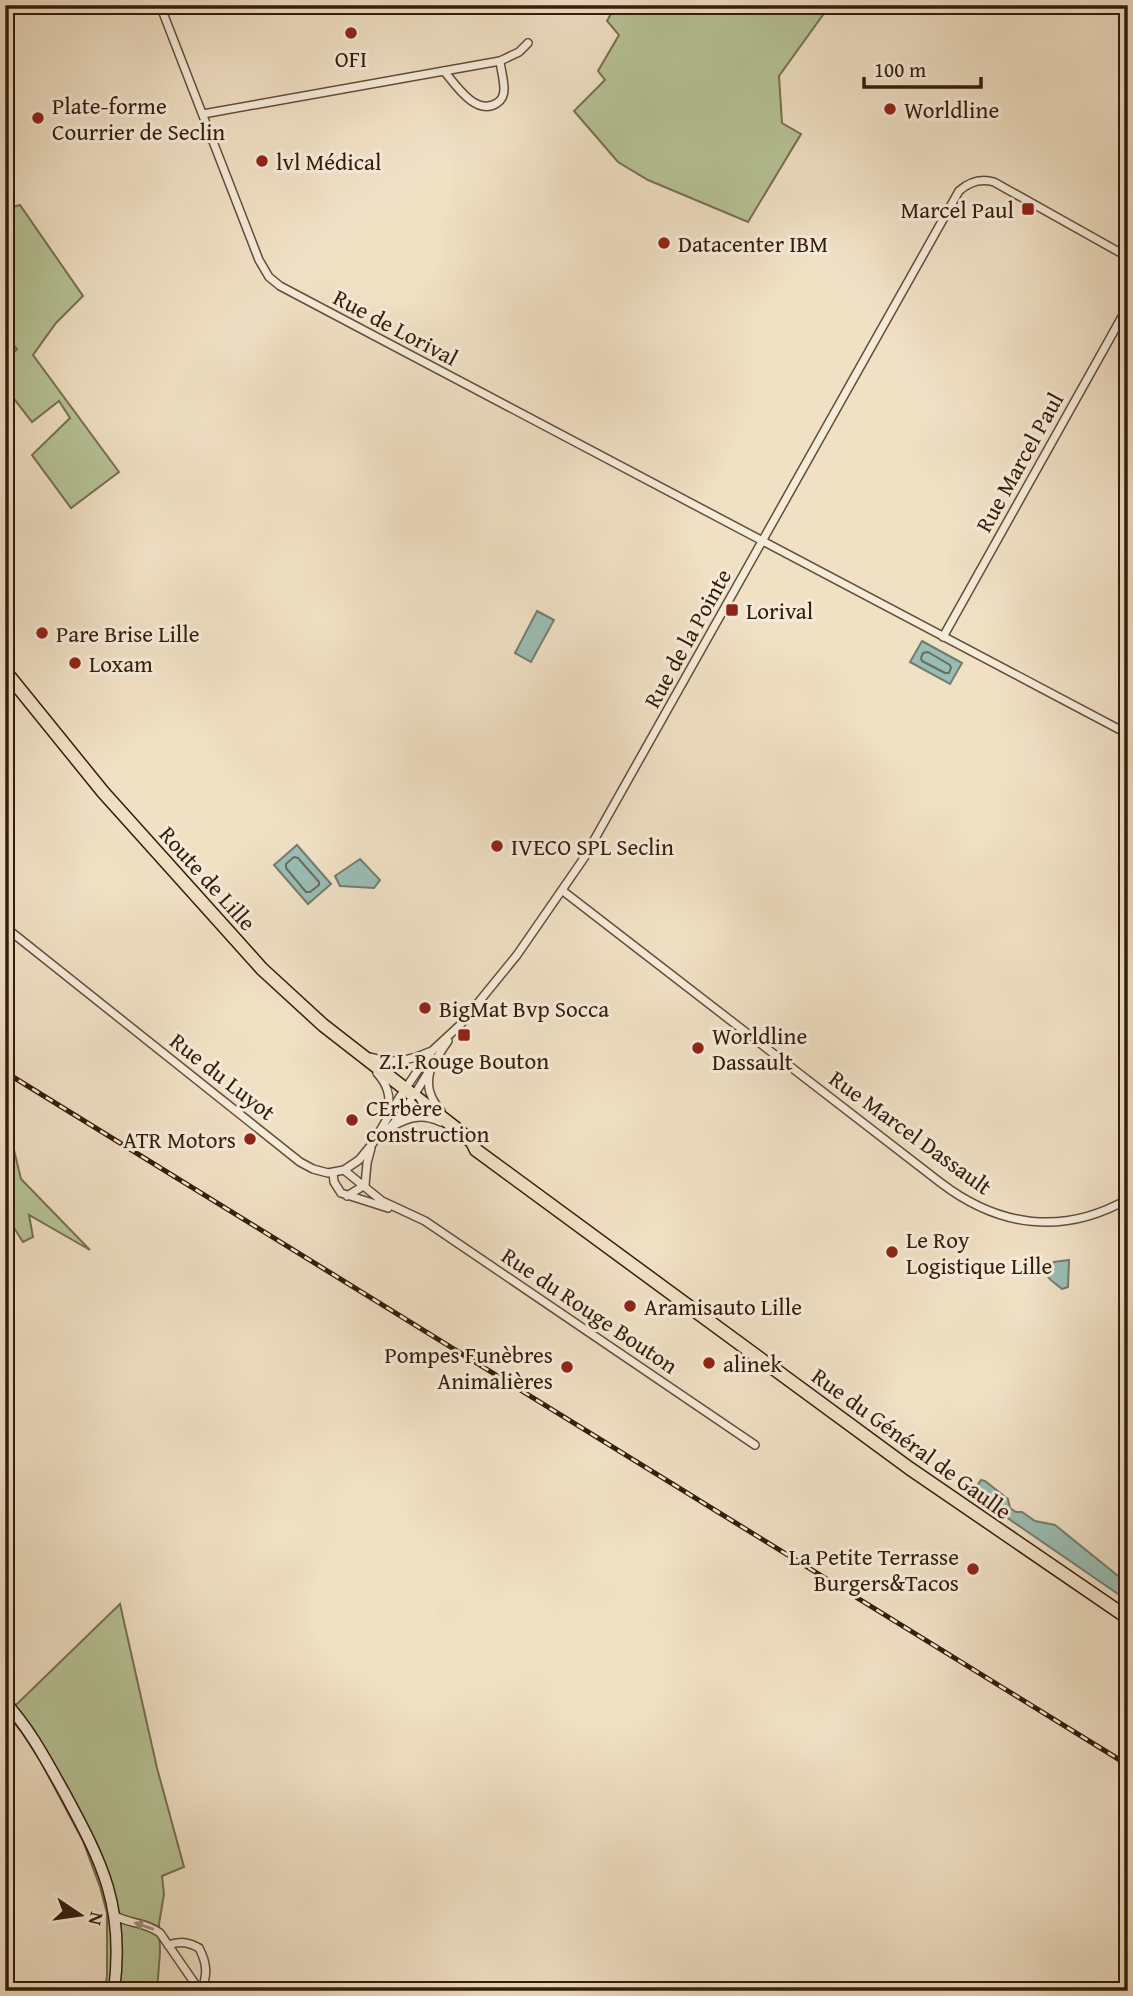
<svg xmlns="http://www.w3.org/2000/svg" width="1133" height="1996" font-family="'Gentium Book Plus',serif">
  <rect width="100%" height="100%" fill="#f0e0c4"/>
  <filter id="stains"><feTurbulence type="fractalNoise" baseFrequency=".00286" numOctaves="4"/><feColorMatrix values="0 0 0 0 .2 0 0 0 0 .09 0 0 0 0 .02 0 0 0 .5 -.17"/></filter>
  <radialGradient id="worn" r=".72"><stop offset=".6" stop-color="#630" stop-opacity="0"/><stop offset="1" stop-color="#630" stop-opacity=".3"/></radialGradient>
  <path fill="#b6c396" stroke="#766f50" stroke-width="2" d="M616 5H830L779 76 782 123 801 134 748 222 648 180 618 162 574 111 605 80 598 71 619 35 607 21Z
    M20 205 83 296 56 323 33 355 119 472 71 508 32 455 70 418 59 401 32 422 5 387V362L17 349 5 335V209Z
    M5 1113 21 1179 90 1250 29 1215 33 1237 23 1242 5 1214Z
    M120 1604 157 1768 184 1867 162 1876 164 1894 159 1924 160 1952 157 1991H105L107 1975V1913L100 1887 83 1841 41 1762 21 1731 5 1712V1695L16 1705Z"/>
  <path fill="#9abdb3" stroke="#727c70" stroke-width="2" d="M537 611 554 620 531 662 515 653Z
    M922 641 962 663 950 684 910 662Z
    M297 845 331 884 308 904 274 865Z
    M360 859 380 880 374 888 340 886 335 876Z
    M1069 1260 1068 1287 1062 1289C1054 1282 1043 1277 1046 1266L1054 1262Z
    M981 1480 985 1481 1008 1499 1010 1508 1016 1512H1022L1035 1521 1055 1525 1128 1584V1595L1121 1596 974 1495 973 1492Z"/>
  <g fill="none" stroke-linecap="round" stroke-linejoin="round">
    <path stroke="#686c5f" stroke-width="2" d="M928 652 950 665 951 668 949 673H945L922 661 921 658 923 653Z
      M294 857 298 858 319 882V885L310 892H306L286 868V864Z"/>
    <g stroke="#644c39" stroke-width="10">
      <path id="street" d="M160 5 259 260 269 277 280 286 1128 734
        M444 71C455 84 476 117 497 103 502 100 504 95 504 89 504 80 501 70 500 61
        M203 114 500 61 519 52 528 43
        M943 637 1128 306
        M563 891 941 1183C999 1227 1063 1236 1128 1199
        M5 927 300 1162 313 1169 328 1173 344 1170 359 1160 373 1143 399 1098 425 1060 433 1050 460 1025 517 955 584 858 959 191C969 182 980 178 994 182L1128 257
        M370 1057C391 1064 409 1061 429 1052
        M430 1071C426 1087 430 1098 441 1111
        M377 1073C388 1085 391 1097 388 1113
        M393 1126C411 1116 423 1114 441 1122
        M378 1139C409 1113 425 1073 448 1041
        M344 1170 382 1201 425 1221 755 1445
        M333 1172 334 1182 341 1193 388 1208
        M365 1185 367 1163 371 1148
        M347 1196 365 1185
        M115 1916C131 1924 145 1922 160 1933L200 1991
        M168 1945C181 1941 188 1942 199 1948 207 1963 208 1975 201 1991"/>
    </g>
    <g stroke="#351b0b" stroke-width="13">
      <path id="secondary" d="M5 1702C30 1729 46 1760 64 1792 103 1864 125 1907 114 1991"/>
    </g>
    <g stroke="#351b0b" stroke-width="15">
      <path id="primary" d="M5 671 103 792 262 969 323 1025 458 1130 472 1142 476 1150 909 1468 1128 1618"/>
    </g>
    <use href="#street" stroke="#f5ebd9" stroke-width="7"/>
    <use href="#secondary" stroke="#f5ebd9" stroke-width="10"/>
    <use href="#primary" stroke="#f0e0c4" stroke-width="12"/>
    <g stroke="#351b0b" stroke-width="5">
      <path id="rail" d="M5 1072 1128 1765"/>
    </g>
    <use href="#rail" stroke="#f5ebd9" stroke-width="2.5" stroke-dasharray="8" stroke-linecap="butt"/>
  </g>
  <defs><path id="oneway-solid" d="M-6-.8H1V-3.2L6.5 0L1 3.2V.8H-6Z" transform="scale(1.75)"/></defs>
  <use fill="#9f8d7c" href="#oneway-solid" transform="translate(144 1926) rotate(-161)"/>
  <g fill="#8f2418" stroke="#f5ebd9" stroke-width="2.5">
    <circle cx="351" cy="33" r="7"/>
    <circle cx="890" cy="109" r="7"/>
    <circle cx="38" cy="118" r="7"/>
    <circle cx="262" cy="161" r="7"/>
    <rect x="1021" y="202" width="14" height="14" rx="3.5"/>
    <circle cx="664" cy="243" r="7"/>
    <rect x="725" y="603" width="14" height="14" rx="3.5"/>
    <circle cx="42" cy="633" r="7"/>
    <circle cx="75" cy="663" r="7"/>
    <circle cx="497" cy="846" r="7"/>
    <circle cx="425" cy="1008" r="7"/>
    <rect x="457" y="1028" width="14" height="14" rx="3.5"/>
    <circle cx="698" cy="1048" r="7"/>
    <circle cx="352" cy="1120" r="7"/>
    <circle cx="250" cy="1139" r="7"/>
    <circle cx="892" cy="1252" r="7"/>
    <circle cx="630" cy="1306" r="7"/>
    <circle cx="709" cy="1363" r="7"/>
    <circle cx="567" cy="1367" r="7"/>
    <circle cx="973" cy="1569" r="7"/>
  </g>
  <g text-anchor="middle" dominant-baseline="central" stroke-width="6" stroke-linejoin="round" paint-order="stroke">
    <g font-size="23" fill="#351b0b" stroke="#f5ebd9" text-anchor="start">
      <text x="351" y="58" text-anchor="middle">OFI</text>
      <text x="52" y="105">Plate-forme<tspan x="52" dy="26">Courrier de Seclin</tspan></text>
      <text x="904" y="109">Worldline</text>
      <text x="276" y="161">lvl Médical</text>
      <text x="1014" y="209" text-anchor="end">Marcel Paul</text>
      <text x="678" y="243">Datacenter IBM</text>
      <text x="746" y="610">Lorival</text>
      <text x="56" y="633">Pare Brise Lille</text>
      <text x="89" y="663">Loxam</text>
      <text x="511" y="846">IVECO SPL Seclin</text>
      <text x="439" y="1008">BigMat Bvp Socca</text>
      <text x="712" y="1035">Worldline<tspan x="712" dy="26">Dassault</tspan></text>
      <text x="464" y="1060" text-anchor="middle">Z.I. Rouge Bouton</text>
      <text x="366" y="1107">CErbère<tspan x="366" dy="26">construction</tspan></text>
      <text x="236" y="1139" text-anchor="end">ATR Motors</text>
      <text x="906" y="1239">Le Roy<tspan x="906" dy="26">Logistique Lille</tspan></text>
      <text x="644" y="1306">Aramisauto Lille</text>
      <text x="553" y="1354" text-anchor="end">Pompes Funèbres<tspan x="553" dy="26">Animalières</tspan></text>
      <text x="723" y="1363">alinek</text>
      <text x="959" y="1556" text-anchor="end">La Petite Terrasse<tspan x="959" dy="26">Burgers&amp;Tacos</tspan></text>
    </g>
    <g font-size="23" fill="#351b0b" stroke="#f5ebd9">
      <text transform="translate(396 327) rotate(28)">Rue de Lorival</text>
      <text transform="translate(1019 462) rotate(-61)">Rue Marcel Paul</text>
      <text transform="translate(687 638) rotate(-61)">Rue de la Pointe</text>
      <text transform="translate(208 878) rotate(48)">Route de Lille</text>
      <text transform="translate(223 1076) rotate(38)">Rue du Luyot</text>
      <text transform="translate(911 1132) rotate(36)">Rue Marcel Dassault</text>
      <text transform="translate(590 1310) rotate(34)">Rue du Rouge Bouton</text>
      <text transform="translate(912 1443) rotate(36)">Rue du Général de Gaulle</text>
    </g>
  </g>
  <rect width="1133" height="1996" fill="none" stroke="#f0e0c4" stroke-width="28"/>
  <rect x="7" y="7" width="1119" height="1982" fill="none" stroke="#351b0b" stroke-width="3.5"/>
  <rect x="14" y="14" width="1105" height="1968" fill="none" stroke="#351b0b" stroke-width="2"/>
  <g transform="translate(80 1915) rotate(103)" stroke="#f5ebd9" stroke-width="5" paint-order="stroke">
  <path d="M0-5L12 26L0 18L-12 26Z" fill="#351b0b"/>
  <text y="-10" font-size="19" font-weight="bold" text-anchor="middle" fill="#351b0b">N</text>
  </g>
  <path d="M864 77v10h117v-10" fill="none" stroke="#351b0b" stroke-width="3.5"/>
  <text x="874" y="77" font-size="21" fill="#351b0b" stroke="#f5ebd9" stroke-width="5" paint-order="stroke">100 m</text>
  <rect width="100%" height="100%" filter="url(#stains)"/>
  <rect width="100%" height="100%" fill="url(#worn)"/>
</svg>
